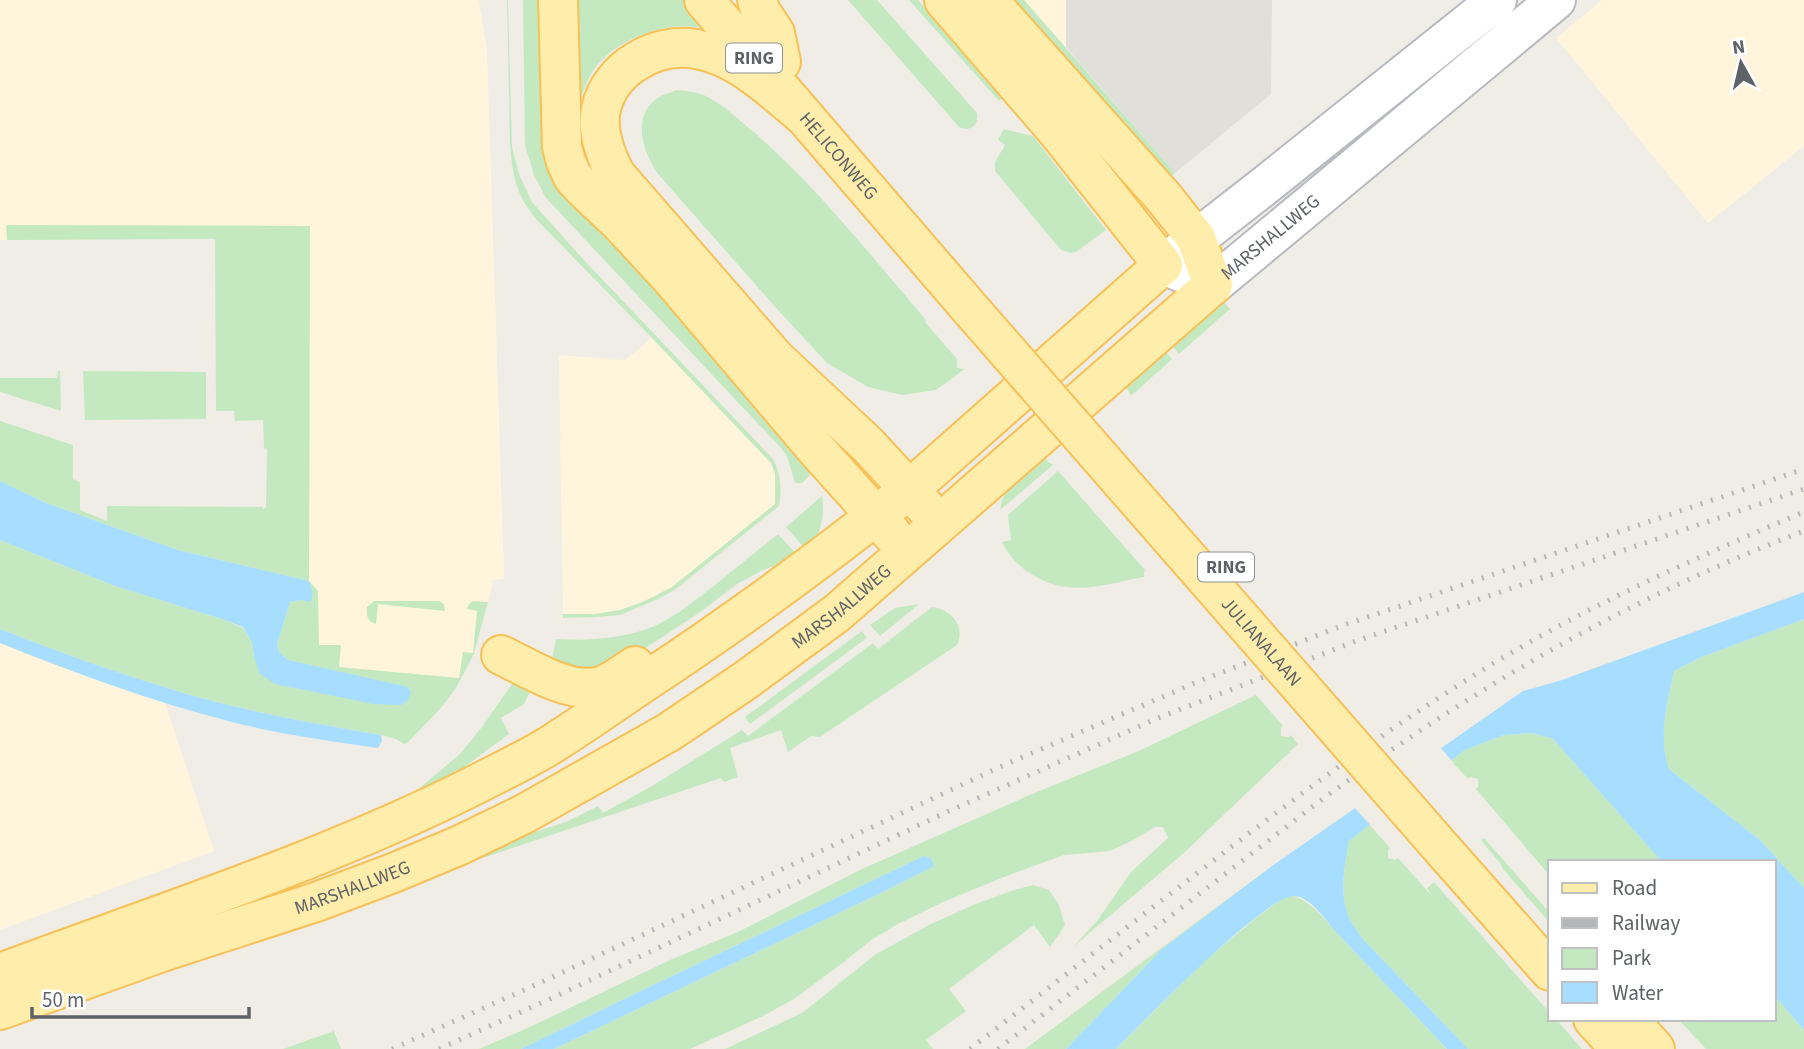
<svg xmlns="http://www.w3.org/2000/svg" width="1804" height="1049" font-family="'Source Sans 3',sans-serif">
  <rect width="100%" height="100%" fill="#f0ede6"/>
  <path fill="#fff5dc" d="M0 0H479L487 50 504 576 503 579 493 580 491 590 474 654 458 683 288 660 309 581 310 226 7 225V240H0Z
    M1024 0H1066V47Z
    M1602 0H1804V146L1708 223 1556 38Z
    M652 338 771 463 775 474 776 504 672 587 653 597 640 603 620 610 595 614H563L559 355 625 360Z
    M0 643 165 703 214 851 0 930Z"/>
  <path fill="#e1dfda" d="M1066 0H1272L1271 94 1175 173 1066 47Z"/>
  <path fill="#c4e9c1" d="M507 0H508L512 147 519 174 532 202 582 258 773 459C781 474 782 489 779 506L676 589 658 599 620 615 596 617 563 618V614H595L620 610 640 603 653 597 672 587 775 504V474L771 463 652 338 537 220C516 195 513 178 510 145Z
    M523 0H547L550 133 814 471 802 483H795L787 456 781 448 546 198 534 175 525 145Z
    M565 0H693L705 29C670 19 618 38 596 67 587 78 583 93 578 107Z
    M848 0H877L977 113C979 126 970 132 959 127Z
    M909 0H918L1004 97 999 101Z
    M998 0H1024L1175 173 1170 177Z
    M677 90C687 91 698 92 708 97 725 106 740 121 755 133 819 189 871 256 926 320L925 322 957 359V368L965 369 936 390 902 395 868 387 827 363 777 309 658 174C642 151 630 113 661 96 666 94 672 92 677 90Z
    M1004 129 1033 136 1106 230 1076 252 1071 253 1061 250 995 171V162L1005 145 998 140Z
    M6 225 310 226 309 581 318 591 319 645H341L339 667 459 678 463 652 473 653 477 611 467 609 469 604 473 601 488 602 474 654 456 688 441 708 408 742 404 744 396 739 381 735C312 723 243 711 177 691 117 673 58 652 0 629V540L115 586 225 620 243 628 252 643 254 657 288 660 280 653 277 645 290 602 301 600 309 581 178 550 46 503 0 481V421L73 445V479L80 482V510L107 521V506L263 507V509L266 508 267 449 264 448 263 420 235 421 234 411H216L215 239 7 240Z
    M1220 298 1230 309 1179 354 1169 342Z
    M1162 348 1172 359 1131 396 1128 390 1121 385Z
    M58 371H60L61 411 0 392V378H57Z
    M83 371 206 372V419L85 420Z
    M1042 453 1046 457 1047 461 1053 465 1000 510C1003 485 1025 469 1042 453Z
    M1058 471 1145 570 1144 572V577C1102 585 1070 598 1031 574 1018 566 1009 556 1002 542L1011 540 1008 515Z
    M822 496C825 515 821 536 807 551L786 527Z
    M778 534 799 557 763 570 737 584 699 613 618 666 599 671 551 666 556 639C587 641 617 639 647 629 672 620 694 601 715 585 736 568 757 551 778 534Z
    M374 601H439L444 604 445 611 378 604 376 624C368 622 366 616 367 607Z
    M919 604 880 636 870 625 895 608Z
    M932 607C951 609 966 626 957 645L820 737 811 736 788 752 781 730 730 748 738 777 724 782 721 778 435 874 494 845 566 822 598 806 603 813 652 786 742 730 748 736 873 643 878 649Z
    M1804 619V888L1760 840 1669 769C1658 737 1667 703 1674 671L1699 658Z
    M862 631 867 638 750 724 745 717Z
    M525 680 534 683 524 704 501 718 509 734 440 785 403 802 460 754 482 727 512 684Z
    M1256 695 1283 726 1281 728V736L1289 737 1291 735 1298 744 1185 852 1073 947 1097 921 1131 872 1168 838 1163 827H1155L1133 840 1110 851 1064 855 1004 877 943 902 898 924 871 940 844 962 794 999 763 1016 690 1049H554L885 891 933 866 931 858 924 856 649 987 521 1049H479L532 1026 670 960 738 932 862 869 1032 794 1141 750Z
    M1532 733 1553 739 1662 862H1550V876L1476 789 1478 787V779L1470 777 1468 779 1451 761 1465 750 1504 735Z
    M1369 824 1390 848 1388 850V858L1396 860 1398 858 1432 896 1427 888 1434 882 1550 1013V1019H1556L1582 1049H1468L1363 939C1358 931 1351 924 1348 915 1339 892 1345 864 1349 841Z
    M1484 838 1550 913V923L1503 869 1500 863 1481 840Z
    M1272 866 1161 950 1066 1049H1025Z
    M1033 885 1049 890 1059 905 1065 925 1050 947 1034 925 949 989 966 1011 926 1040 933 1049H725L802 1013 876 954 931 924 973 905 1014 890Z
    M1295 896C1313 904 1323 917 1335 931L1447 1049H1116L1202 963 1257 917 1285 897Z
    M1774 995 1804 1030V1049H1706L1678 1019H1774Z
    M334 1031 341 1049H283Z"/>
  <path fill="#a7deff" d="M0 481 46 503 178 550 309 581 313 595 310 602 301 600 290 602 277 645 280 653 288 660 408 687 411 693 408 700 401 705 374 704 275 684 260 674 254 657 252 643 243 627 225 620 115 586 0 540Z
    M1804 592V619L1699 658 1674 671C1667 703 1658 737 1669 769L1760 840 1804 888V1030L1774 995V862H1662L1553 739 1532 733 1504 735 1465 750 1349 841C1345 864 1339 892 1348 915 1351 924 1358 931 1363 939L1468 1049H1447L1335 931C1325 919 1311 898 1295 896 1267 893 1141 1024 1116 1049H1066L1161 950 1272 866 1523 691 1559 681Z
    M0 629C58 652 117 673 177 691 243 711 312 723 381 735L382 741 378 748C329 741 280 734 232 722 153 702 75 673 0 643Z
    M924 856 931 858 934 866 885 891 554 1049H521L649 987Z"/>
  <path fill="#f0ede6" d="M1438 745 1454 763 1372 827 1352 805Z"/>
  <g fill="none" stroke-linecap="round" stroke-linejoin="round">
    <g stroke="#b7bbc0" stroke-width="42">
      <g id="secondary">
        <path id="s1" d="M1497 0 1263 187 1163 265 1213 285 1556 0"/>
      </g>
    </g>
    <g stroke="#f8c157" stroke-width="42">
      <g id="primary">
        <path d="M558 0 562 147 566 162 573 177 585 190 621 224 670 277 815 448 892 534"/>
        <path id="s2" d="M704 0 973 312"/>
        <path d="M757 0 761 12 775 33 781 62"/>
        <path d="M804 116C772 90 739 56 696 49 656 42 610 68 601 109 596 130 606 157 616 175L775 358 868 445 925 507"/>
        <path d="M501 655C529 668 569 695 601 686 613 682 624 673 635 666"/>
        <path d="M1444 851 1550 971"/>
        <path d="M0 973C161 913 324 861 477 784 502 771 528 759 552 744 582 725 611 705 640 685 733 624 823 558 910 489L1163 265 1057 131 944 0"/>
        <path id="s3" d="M0 1010 162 952 316 902 393 873 458 846 524 814 669 732 746 680 837 613 1213 285 1196 238 1165 199 988 0"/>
        <path d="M1593 1019 1620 1049"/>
        <path d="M1628 1019 1655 1049"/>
      </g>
    </g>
    <use href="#secondary" stroke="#fff" stroke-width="38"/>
    <use href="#primary" stroke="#ffedac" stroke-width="38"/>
    <path stroke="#b5b6b7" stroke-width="5" stroke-dasharray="2 9" stroke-linecap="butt" d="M392 1049 544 981 1002 766 1197 682 1347 624 1804 469
      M439 1049 552 998 949 811 1158 718 1356 641 1804 489
      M970 1049C1048 988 1126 928 1205 867 1295 798 1385 730 1481 671 1584 607 1693 559 1804 512
      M998 1049 1312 807C1463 694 1627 598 1804 531"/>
    <g stroke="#f8c157" stroke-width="42" stroke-linecap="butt">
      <g id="primary-bridge">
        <path id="s4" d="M973 312 1444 851"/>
      </g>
    </g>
    <use href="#primary-bridge" stroke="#ffedac" stroke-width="38"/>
  </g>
  <g text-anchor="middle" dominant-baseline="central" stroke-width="6" stroke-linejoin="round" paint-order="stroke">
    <g fill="#fff" stroke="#8e9195" stroke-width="2">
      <rect x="726" y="43.5" width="56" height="29" rx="5"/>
      <rect x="1198" y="552.5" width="56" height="29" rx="5"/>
    </g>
    <g font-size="18" font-weight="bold" fill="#5d6267">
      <text x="754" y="58">RING</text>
      <text x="1226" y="567">RING</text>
    </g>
    <g font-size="19" fill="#5d6267" stroke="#fff">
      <text stroke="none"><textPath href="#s2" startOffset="206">HELICONWEG</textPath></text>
      <text stroke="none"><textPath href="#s1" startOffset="555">MARSHALLWEG</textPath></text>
      <text stroke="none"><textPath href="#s3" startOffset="940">MARSHALLWEG</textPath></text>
      <text stroke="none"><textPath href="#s4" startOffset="438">JULIANALAAN</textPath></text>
      <text stroke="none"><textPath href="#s3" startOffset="373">MARSHALLWEG</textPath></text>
    </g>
  </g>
  <rect x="1548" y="860" width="228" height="161" fill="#ffffff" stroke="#bec0c2" stroke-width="2"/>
  <rect x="1562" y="883" width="35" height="10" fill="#ffedac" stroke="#bec0c2" stroke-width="2"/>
  <text x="1612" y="895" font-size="21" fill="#5d6267">Road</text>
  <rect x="1562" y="918" width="35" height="10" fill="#b5b6b7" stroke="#bec0c2" stroke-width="2"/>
  <text x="1612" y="930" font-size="21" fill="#5d6267">Railway</text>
  <rect x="1562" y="948" width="35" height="21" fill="#c4e9c1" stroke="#bec0c2" stroke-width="2"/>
  <text x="1612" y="965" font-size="21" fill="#5d6267">Park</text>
  <rect x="1562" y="982" width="35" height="21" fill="#a7deff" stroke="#bec0c2" stroke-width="2"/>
  <text x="1612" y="1000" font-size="21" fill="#5d6267">Water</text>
  <g transform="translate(1741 63) rotate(352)" stroke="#ffffff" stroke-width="5" paint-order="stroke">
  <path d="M0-5L12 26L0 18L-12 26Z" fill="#5d6267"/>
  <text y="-10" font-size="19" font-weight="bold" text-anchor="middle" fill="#5d6267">N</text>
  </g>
  <path d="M32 1007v10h217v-10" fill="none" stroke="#5d6267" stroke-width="3.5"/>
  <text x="42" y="1007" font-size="21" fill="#5d6267" stroke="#ffffff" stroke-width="5" paint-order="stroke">50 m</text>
</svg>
